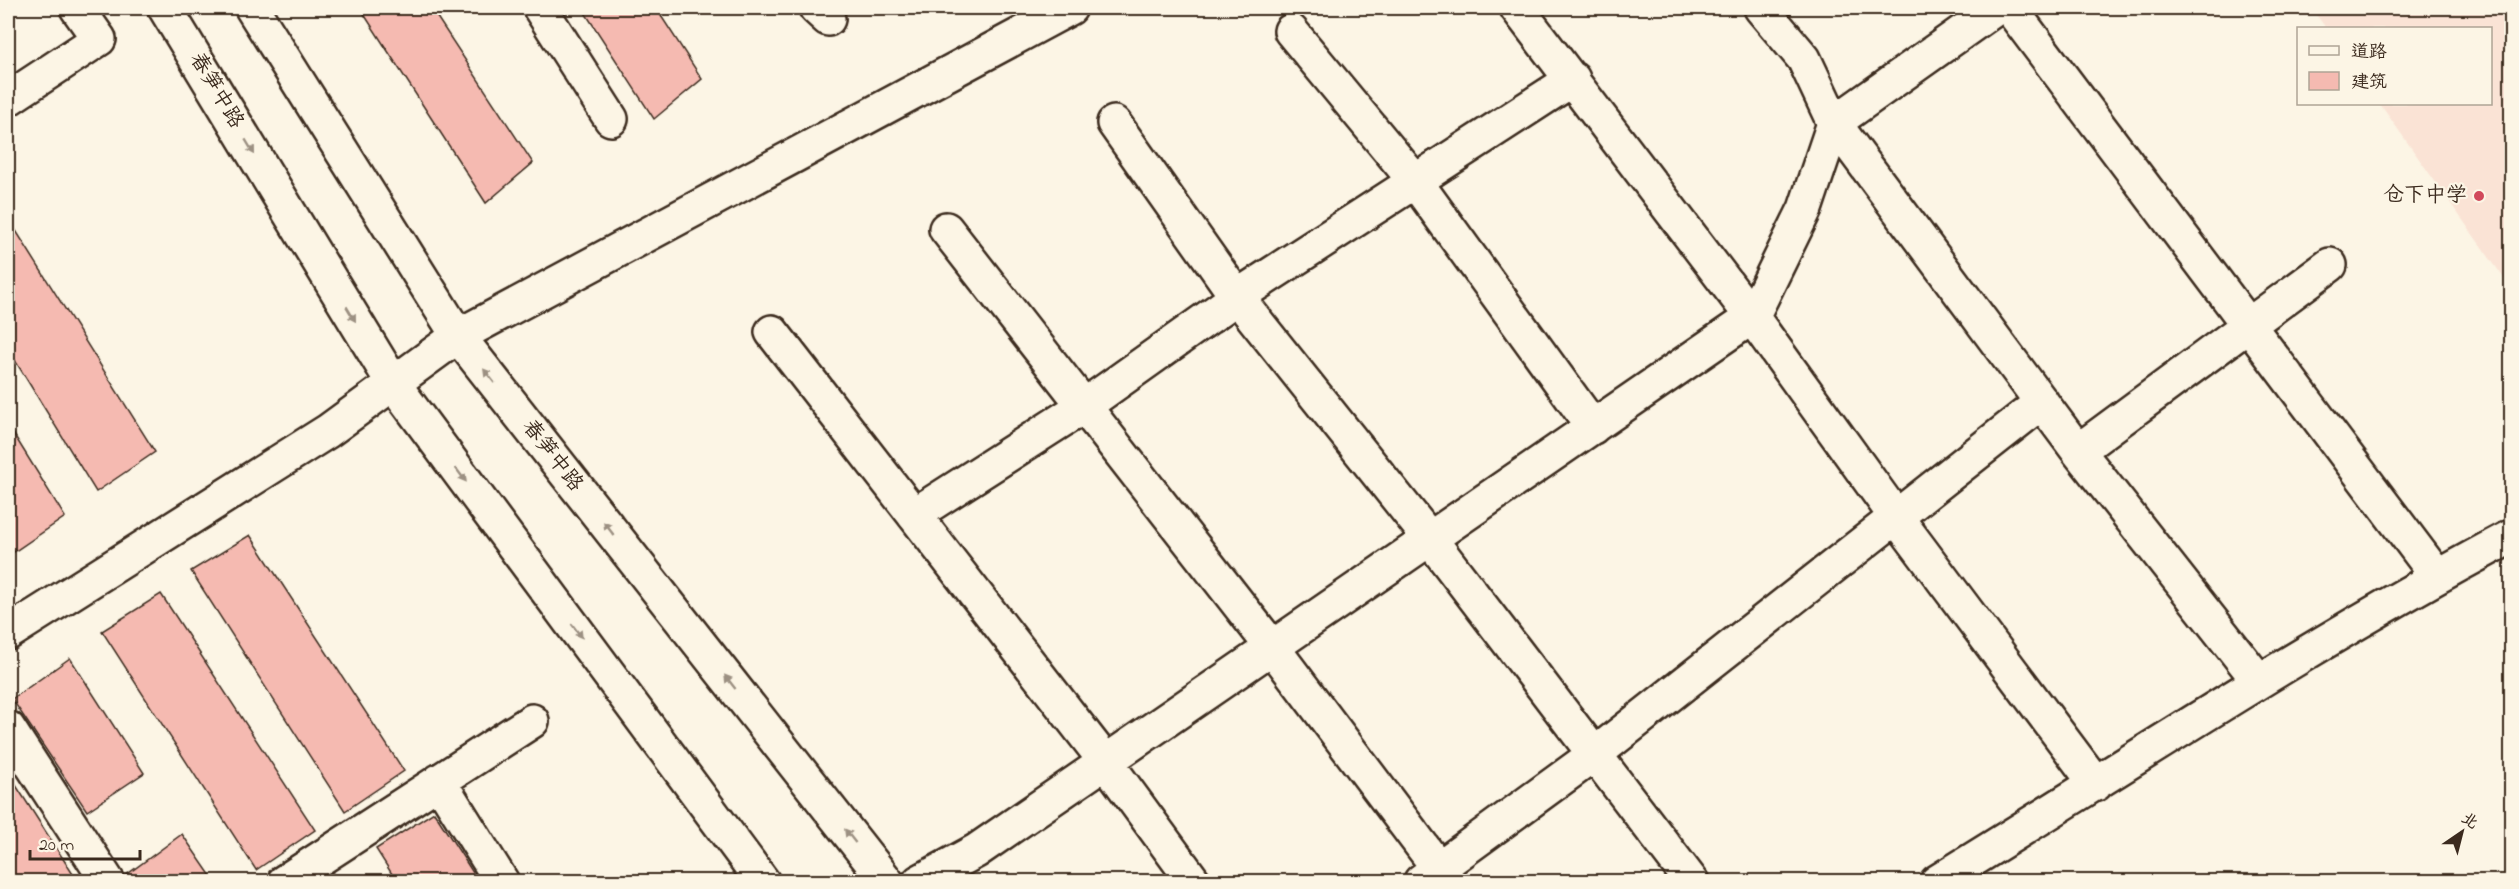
<svg xmlns="http://www.w3.org/2000/svg" width="2519" height="889" font-family="'Indie Flower','LXGW WenKai TC',sans-serif">
  <rect width="100%" height="100%" fill="#fcf5e5"/>
  <filter id="ink" filterUnits="userSpaceOnUse"><feTurbulence type="fractalNoise" baseFrequency=".0167" numOctaves="2"/><feDisplacementMap in="SourceGraphic" scale="12" xChannelSelector="R" yChannelSelector="G"/><feConvolveMatrix kernelMatrix="1 2 1 2 8 2 1 2 1" color-interpolation-filters="sRGB"/></filter>
  <g filter="url(#ink)">
    <path fill="#fae3d5" d="M2311 8H2511V288L2380 104H2490V28H2326Z"/>
    <path fill="#f5bab1" stroke="#3b2a1e" stroke-width="1.5" d="M360 8H431L533 163 486 203Z
      M582 8H656L702 79 654 119Z
      M8 218 155 452 96 492 8 349Z
      M8 425 65 517 8 556Z
      M250 535 404 771 345 811 191 571Z
      M161 594 315 830 256 870 102 631Z
      M70 658 144 773 87 811 12 699Z
      M8 773 78 882H8Z
      M434 812 479 882H397L376 849Z
      M182 834 215 882H130L125 876Z"/>
    <g fill="none" stroke-linecap="round" stroke-linejoin="round">
      <g stroke="#3b2a1e" stroke-width="38">
        <path id="minor" d="M540 8 611 119
          M816 8 828 19
          M1517 8 1752 317 1896 517 2096 784
          M1996 8 1834 123 2078 451 2259 681
          M2010 8 2437 576
          M1291 31 1415 181 1593 427
          M8 99 99 39 77 8
          M1114 123 1237 297 1430 539 1692 882
          M946 229 1272 647 1449 882
          M772 332 1106 762 1194 882
          M2078 451 2330 265
          M914 515 1084 406 1247 290 1573 79
          M8 633 328 431 458 336 1070 8
          M8 728 108 882
          M439 781 502 882
          M1421 881 1595 754 2042 402
          M284 882 532 721
          M919 882 976 851 1752 317 1805 209 1834 123 1804 59 1761 8
          M1937 882C2127 765 2314 641 2512 536"/>
      </g>
      <g stroke="#3b2a1e" stroke-width="38">
        <path id="major" d="M165 8 393 383 763 882
          M252 8 458 336 887 882"/>
      </g>
      <use href="#minor" stroke="#fcf5e5" stroke-width="33"/>
      <use href="#major" stroke="#fcf5e5" stroke-width="33"/>
    </g>
    <defs><path id="oneway-solid" d="M-6-.8H1V-3.2L6.5 0L1 3.2V.8H-6Z" transform="scale(1.5)"/></defs>
    <g fill="#9c9082">
      <use href="#oneway-solid" transform="translate(250 147) rotate(59)"/>
      <use href="#oneway-solid" transform="translate(351 314) rotate(59)"/>
      <use href="#oneway-solid" transform="translate(489 376) rotate(-128)"/>
      <use href="#oneway-solid" transform="translate(461 475) rotate(53)"/>
      <use href="#oneway-solid" transform="translate(609 529) rotate(-128)"/>
      <use href="#oneway-solid" transform="translate(577 631) rotate(53)"/>
      <use href="#oneway-solid" transform="translate(730 682) rotate(-128)"/>
      <use href="#oneway-solid" transform="translate(850 836) rotate(-128)"/>
    </g>
  </g>
  <circle fill="#d1495b" stroke="#fcf5e5" stroke-width="2" cx="2479" cy="196" r="6"/>
  <g text-anchor="middle" dominant-baseline="central" stroke-width="4.5" stroke-linejoin="round" paint-order="stroke">
    <g font-size="21" fill="#3b2a1e" stroke="#fcf5e5">
      <text transform="translate(216 91) rotate(59)">春笋中路</text>
      <text transform="translate(552 456) rotate(52)">春笋中路</text>
    </g>
    <g font-size="21" fill="#3b2a1e" stroke="#fcf5e5" text-anchor="end">
      <text x="2467" y="196">仓下中学</text>
    </g>
  </g>
  <rect width="2519" height="889" fill="none" stroke="#fcf5e5" stroke-width="30"/>
  <rect x="15" y="15" width="2489" height="859" fill="none" stroke="#3b2a1e" stroke-width="2" filter="url(#ink)"/>
  <rect x="2297" y="27" width="195" height="78" fill="#fcf5e5" stroke="#afa495" stroke-width="1.5"/>
  <rect x="2309" y="46" width="30" height="9" fill="#fcf5e5" stroke="#afa495" stroke-width="1.5"/>
  <text x="2351" y="57" font-size="18" fill="#3b2a1e">道路</text>
  <rect x="2309" y="72" width="30" height="18" fill="#f5bab1" stroke="#afa495" stroke-width="1.5"/>
  <text x="2351" y="87" font-size="18" fill="#3b2a1e">建筑</text>
  <g transform="translate(2462 832) rotate(35)" stroke="#fcf5e5" stroke-width="4.5" paint-order="stroke">
  <path d="M0-4.5L10 22L0 15L-10 22Z" fill="#3b2a1e"/>
  <text y="-9" font-size="16" font-weight="bold" text-anchor="middle" fill="#3b2a1e">北</text>
  </g>
  <path d="M30 850v9h110v-9" fill="none" stroke="#3b2a1e" stroke-width="3"/>
  <text x="39" y="850" font-size="18" fill="#3b2a1e" stroke="#fcf5e5" stroke-width="4.5" paint-order="stroke">20 m</text>
</svg>
